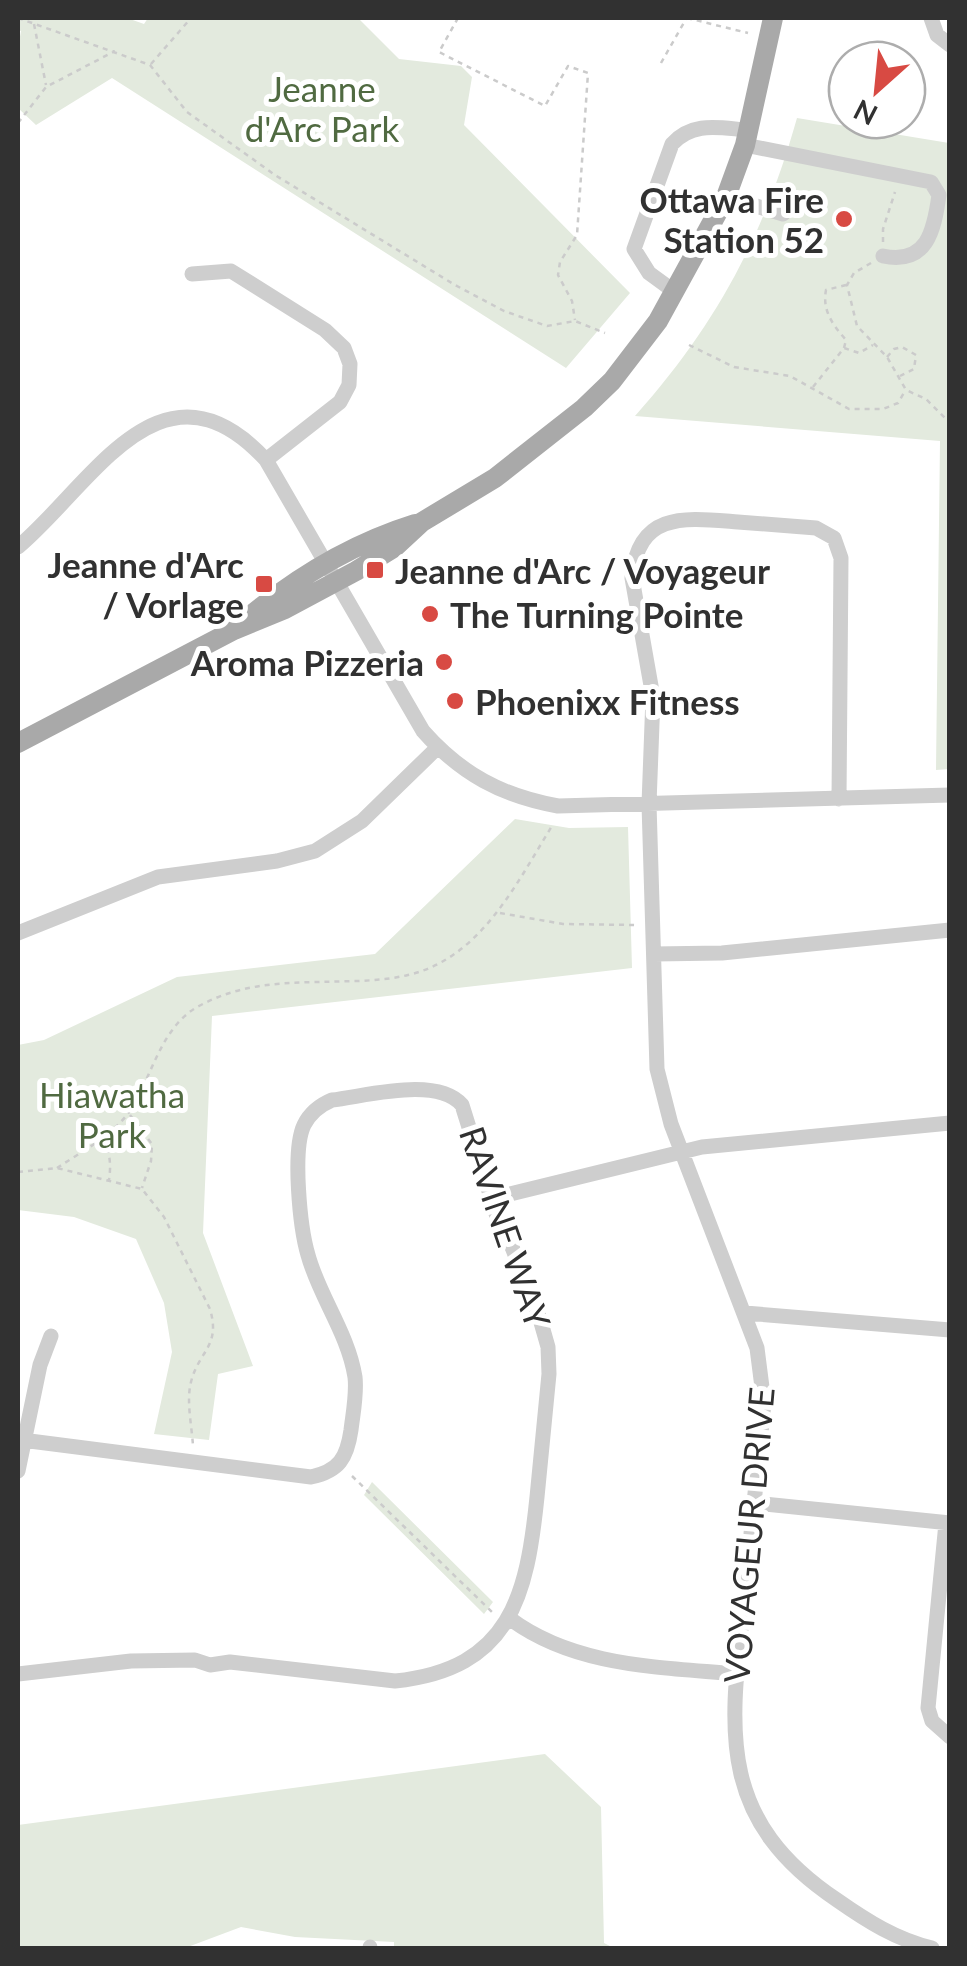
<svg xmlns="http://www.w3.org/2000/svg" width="967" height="1966" font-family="Lato,sans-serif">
  <rect width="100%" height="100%" fill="#fff"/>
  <path fill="#e3eade" d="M18 18H127L144 24 148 18H358L399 59 461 66 472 77 464 125 630 293 566 368 112 78 36 125 18 108V48L21 31 18 30Z
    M797 118 949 143V769L936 770 940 441 635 416C717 324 764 235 797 118Z
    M515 819 569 828 628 827 632 968 212 1016 203 1233 253 1366 218 1374 209 1440 154 1434 172 1352 164 1303 136 1239 74 1217 18 1210V1045L44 1040 177 977 375 954Z
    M372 1482 493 1602 484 1614 364 1495Z
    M545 1754 601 1807 604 1943 614 1948H394V1942L295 1937 241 1927 185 1948H18V1825Z"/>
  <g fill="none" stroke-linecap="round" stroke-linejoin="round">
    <path stroke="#cbcbcb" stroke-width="2.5" stroke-dasharray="5 5" stroke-linecap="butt" d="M18 18 150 65 187 112 275 175 455 285 504 311 547 326 575 321 605 333
      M458 18 439 52 545 106 568 66 588 73 577 235 560 262 558 275 572 301 575 320
      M687 18 748 33
      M34 24 46 85
      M661 63 686 19
      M151 64 191 18
      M18 123 46 87 115 51
      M883 242V229L895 192
      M871 263 854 273 847 285 857 326 887 357 906 390 926 399 950 423
      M689 345 734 367 790 376 849 409H883L898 403 905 391
      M844 348 846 340C833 325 822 311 826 290L846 285
      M887 357 894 349 902 347 916 355 914 369 900 376
      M813 387 844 348 859 353 873 345
      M500 913 563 924 636 925
      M130 1115 152 1144 151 1161 142 1188
      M101 1140C111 1149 111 1167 109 1180
      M57 1168C81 1152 112 1136 129 1112 152 1078 160 1027 199 1006 238 985 275 983 317 982 347 981 379 982 408 975 481 958 516 884 552 826
      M18 1172 57 1168 142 1189 164 1217 210 1309C221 1347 199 1350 191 1382 186 1401 192 1427 193 1446
      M352 1476 493 1613"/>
    <path stroke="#cecece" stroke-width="15" d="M931 18 937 35 950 45
      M745 145 931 182 939 195C934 231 927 265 883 256
      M726 197 783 214
      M192 274 231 271 325 330 344 348 350 364 349 385 340 402 266 460
      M675 292 649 273 634 249 672 144C693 121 719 128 748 130
      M18 547C92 485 162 347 266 460L423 731C461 774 502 796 558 806L950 795
      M839 799 841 558 834 538 816 528C790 526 764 524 738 522 687 518 638 510 632 578L653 697 649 804 657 1069 671 1124 757 1348 764 1403C758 1467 751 1530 745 1594 731 1724 712 1816 837 1900 867 1921 897 1940 932 1948
      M18 933 158 877 277 861 315 851 362 821 438 747
      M654 954 722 953 950 930
      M490 1199 702 1147 950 1123
      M745 1313 950 1330
      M18 1471 40 1365 51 1336
      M754 1503 950 1523
      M946 1523 928 1708 932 1721 950 1737
      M509 1618C574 1667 659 1667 737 1674
      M18 1674 131 1661 195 1660 210 1665 230 1662 395 1681C511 1669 527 1595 537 1497 541 1456 545 1415 549 1374L548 1347 540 1319 512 1247 503 1236 462 1105C437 1076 367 1096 332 1100 320 1105 310 1113 304 1125 292 1150 300 1228 308 1255 319 1296 348 1333 355 1377 357 1394 353 1413 351 1430 347 1458 339 1471 311 1477L22 1440
      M370 1948V1947"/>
    <path stroke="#a9a9a9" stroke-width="20" d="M250 616C300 575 354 543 415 524
      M18 743 234 630 285 609 356 571 395 547 422 522 495 478 584 408 612 381 658 321 726 197 745 145 773 18"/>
  </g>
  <g fill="#d84a43" stroke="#fff" stroke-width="4">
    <circle cx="844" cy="219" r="10"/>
    <rect x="365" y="560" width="20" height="20" rx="5"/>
    <rect x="254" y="574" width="20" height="20" rx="5"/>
    <circle cx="430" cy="614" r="10"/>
    <circle cx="444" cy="662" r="10"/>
    <circle cx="455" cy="701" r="10"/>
  </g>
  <g text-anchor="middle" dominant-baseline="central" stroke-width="10" stroke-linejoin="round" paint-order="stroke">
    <g font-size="35" fill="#506a41" stroke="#fff">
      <text x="322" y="88">Jeanne<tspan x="322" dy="40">d'Arc Park</tspan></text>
      <text x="112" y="1094">Hiawatha<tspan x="112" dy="40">Park</tspan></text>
    </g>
    <g font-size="35" font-weight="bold" fill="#313131" stroke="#fff" text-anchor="end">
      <text x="824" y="199">Ottawa Fire<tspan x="824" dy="40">Station 52</tspan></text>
      <text x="244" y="564">Jeanne d'Arc<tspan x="244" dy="40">/ Vorlage</tspan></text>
      <text x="395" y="570" text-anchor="start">Jeanne d'Arc / Voyageur</text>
      <text x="450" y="614" text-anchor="start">The Turning Pointe</text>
      <text x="424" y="662">Aroma Pizzeria</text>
      <text x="475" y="701" text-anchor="start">Phoenixx Fitness</text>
    </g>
    <g font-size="35" fill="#313131" stroke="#fff">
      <text transform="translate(506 1227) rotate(71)">RAVINE WAY</text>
      <text transform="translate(748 1535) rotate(-85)">VOYAGEUR DRIVE</text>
    </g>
  </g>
  <rect width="967" height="1966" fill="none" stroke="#313131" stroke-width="40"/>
  <g transform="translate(877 90) rotate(207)"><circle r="48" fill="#ffffff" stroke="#adadad" stroke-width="2.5"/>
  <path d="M0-8L18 38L0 25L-18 38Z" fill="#d84a43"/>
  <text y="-15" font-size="28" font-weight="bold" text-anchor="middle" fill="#313131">N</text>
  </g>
</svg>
